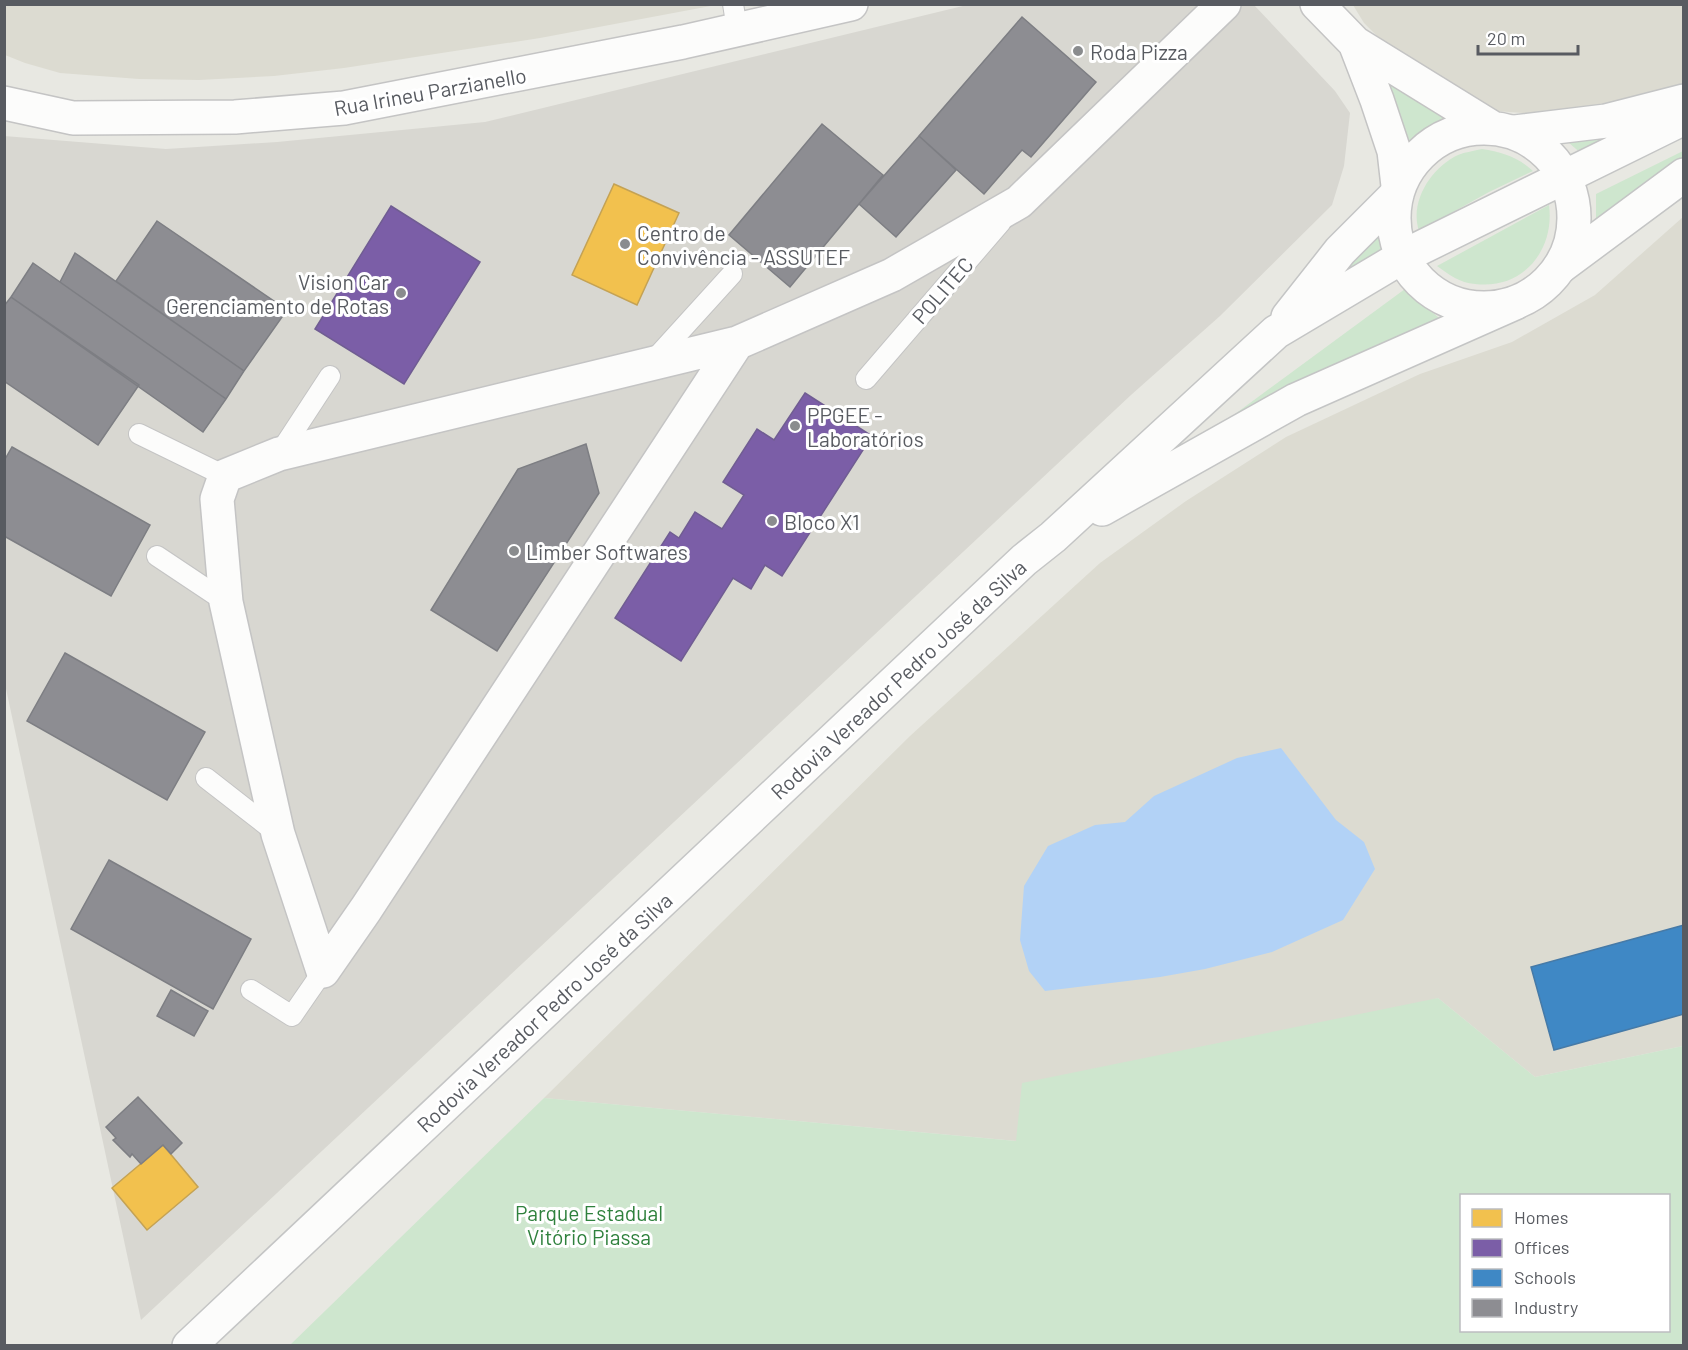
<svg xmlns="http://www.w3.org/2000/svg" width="1688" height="1350" font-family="Barlow,sans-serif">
  <rect width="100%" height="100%" fill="#e8e8e2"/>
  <path fill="#d8d7d1" d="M971 4 1254 5 1335 91 1350 113 1344 166 1332 205 1220 316 1131 395 141 1320 5 684 4 136 166 149 277 142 485 122Z"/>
  <path fill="#dcdbd1" d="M4 5 5 4 716 5 540 38 344 68 274 76 199 80 139 79 60 73 25 63 5 55Z
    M1353 5H1683V92L1547 115 1496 111 1404 63 1364 23Z
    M1683 217V1046L1535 1077 1438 998 1017 1141 544 1098 910 736 1100 563 1186 501 1286 437 1420 374 1512 342 1595 295Z"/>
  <path fill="#cee6ce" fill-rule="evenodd" d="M1378 72 1453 114C1433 123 1421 132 1407 149Z
    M1632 130 1583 155 1561 136Z
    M1482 149C1502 152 1518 157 1533 171L1489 192 1419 231C1409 201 1432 167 1458 155 1465 152 1474 151 1482 149Z
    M1683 151V161L1596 229V194Z
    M1549 205C1555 250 1523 290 1475 284 1460 283 1448 274 1437 266Z
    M1384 223 1390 244 1336 281Z
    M1405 289 1445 323 1319 375 1235 414Z
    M1438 998 1535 1077 1683 1046V1345H290L544 1098 1016 1141 1022 1083ZM1462 1196H1668V1330H1462Z"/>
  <path fill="#b2d2f6" d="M1281 748 1336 820 1364 842 1375 869 1343 920 1272 952 1205 969 1160 977 1045 991 1029 971 1020 940 1024 886 1048 846 1095 825 1125 822 1154 796 1237 758Z"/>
  <path fill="#f2c14e" stroke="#c4a254" stroke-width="1.5" d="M614 184 679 213 637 305 572 275Z
    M163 1145 198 1187 147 1230 112 1188Z"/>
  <path fill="#7b5ea7" stroke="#705d92" stroke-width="1.5" d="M391 206 480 262 404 384 315 329Z
    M805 393 872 436 782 576 765 565 751 589 733 578 681 661 615 618 670 532 679 538 695 512 722 529 744 495 723 482 757 429 774 440Z"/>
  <path fill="#3f88c5" stroke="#467aa7" stroke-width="1.5" d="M1684 925V1014L1554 1050 1531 967Z"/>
  <path fill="#8d8d92" stroke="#7d7e83" stroke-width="1.5" d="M1022 17 1096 82 1031 157 1022 150 984 194 919 136Z
    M822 124 883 175 790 287 729 235Z
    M919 136 956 170 896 237 859 204Z
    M157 221 287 310 244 371 116 281Z
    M75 253 244 371 226 399 60 282Z
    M33 263 226 399 203 432 11 297Z
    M11 297 139 385 98 445 4 381V306Z
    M586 444 599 493 497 651 431 610 518 469Z
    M12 447 150 525 111 596 4 536V461Z
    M65 653 205 732 167 800 27 721Z
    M109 860 251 939 213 1009 71 929Z
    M171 990 208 1011 194 1036 157 1016Z
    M138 1097 182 1143 171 1154 163 1145 141 1164 132 1154 130 1157 113 1140 116 1138 106 1127Z"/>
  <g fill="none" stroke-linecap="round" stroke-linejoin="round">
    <g stroke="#c4c4c4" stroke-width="22">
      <path id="service" d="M733 4 737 29
        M653 361 732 274
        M866 379 1001 222
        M139 434 225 476
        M279 454 330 376
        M157 556 226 602
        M206 778 278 834
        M251 990 292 1016 323 971"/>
    </g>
    <g stroke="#c4c4c4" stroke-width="36">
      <path id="minor" d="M737 343 366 909 323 971 278 834 226 602 217 499 225 476 279 454 737 343 892 275 1019 202 1224 4"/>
    </g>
    <g stroke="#c4c4c4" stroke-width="36">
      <path id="tertiary" d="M1317 4 1355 43 1491 127
        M1355 43 1377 100 1394 151 1398 186
        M4 103 73 118 235 117 344 108 683 42 851 4
        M1394 218a90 90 0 1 1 180 0a90 90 0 1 1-180 0Z"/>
    </g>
    <g stroke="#c4c5c5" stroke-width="36">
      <path id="secondary" d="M1515 132 1606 121 1684 101
        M1560 267 1684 175
        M1288 317 1340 251 1396 195
        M1102 509 1296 400 1515 303
        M189 1346 1024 560 1053 537 1276 332 1402 257 1684 118"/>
    </g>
    <use href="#service" stroke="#fcfcfb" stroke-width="20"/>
    <use href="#minor" stroke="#fcfcfb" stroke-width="33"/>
    <use href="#tertiary" stroke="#fcfcfb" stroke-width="33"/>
    <use href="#secondary" stroke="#fcfcfb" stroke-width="33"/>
  </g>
  <g fill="#8a8c8e" stroke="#fff" stroke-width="2">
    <circle cx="1078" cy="51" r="6"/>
    <circle cx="625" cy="244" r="6"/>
    <circle cx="401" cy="293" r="6"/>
    <circle cx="795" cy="426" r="6"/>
    <circle cx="772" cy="521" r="6"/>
    <circle cx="514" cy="551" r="6"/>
  </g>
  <g text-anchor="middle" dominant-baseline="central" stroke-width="6" stroke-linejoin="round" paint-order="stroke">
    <g font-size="21" fill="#585b61" stroke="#fff" text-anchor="start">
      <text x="1090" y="51">Roda Pizza</text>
      <text x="637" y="232">Centro de<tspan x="637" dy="24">Convivência - ASSUTEF</tspan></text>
      <text x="389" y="281" text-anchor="end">Vision Car<tspan x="389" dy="24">Gerenciamento de Rotas</tspan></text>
      <text x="807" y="414">PPGEE -<tspan x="807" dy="24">Laboratórios</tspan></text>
      <text x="784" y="521">Bloco X1</text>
      <text x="526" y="551">Limber Softwares</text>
    </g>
    <g font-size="21" fill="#585b61" stroke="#fff">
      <text transform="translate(430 91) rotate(-10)">Rua Irineu Parzianello</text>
      <text transform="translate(942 290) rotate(-49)">POLITEC</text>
      <text transform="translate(898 679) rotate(-43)">Rodovia Vereador Pedro José da Silva</text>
      <text transform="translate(544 1012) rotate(-43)">Rodovia Vereador Pedro José da Silva</text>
    </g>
    <g font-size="21" fill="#2f813d" stroke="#fff">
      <text x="589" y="1212">Parque Estadual<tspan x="589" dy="24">Vitório Piassa</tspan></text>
    </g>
  </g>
  <rect width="1688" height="1350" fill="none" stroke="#585b61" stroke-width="12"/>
  <rect x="1460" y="1194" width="210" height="138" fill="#ffffff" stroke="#bcbdc0" stroke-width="1.5"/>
  <rect x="1472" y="1209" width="30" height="18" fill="#f2c14e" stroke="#bcbdc0" stroke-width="1.5"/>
  <text x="1514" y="1224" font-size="18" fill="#585b61">Homes</text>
  <rect x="1472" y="1239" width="30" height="18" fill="#7b5ea7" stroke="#bcbdc0" stroke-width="1.5"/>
  <text x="1514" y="1254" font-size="18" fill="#585b61">Offices</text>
  <rect x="1472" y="1269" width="30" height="18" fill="#3f88c5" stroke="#bcbdc0" stroke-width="1.5"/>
  <text x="1514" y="1284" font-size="18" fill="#585b61">Schools</text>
  <rect x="1472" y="1299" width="30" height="18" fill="#8d8d92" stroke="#bcbdc0" stroke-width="1.5"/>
  <text x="1514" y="1314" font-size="18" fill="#585b61">Industry</text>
  <path d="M1478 45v9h100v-9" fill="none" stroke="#585b61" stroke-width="3"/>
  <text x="1487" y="45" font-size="18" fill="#585b61" stroke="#ffffff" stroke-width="4.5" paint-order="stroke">20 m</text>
</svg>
